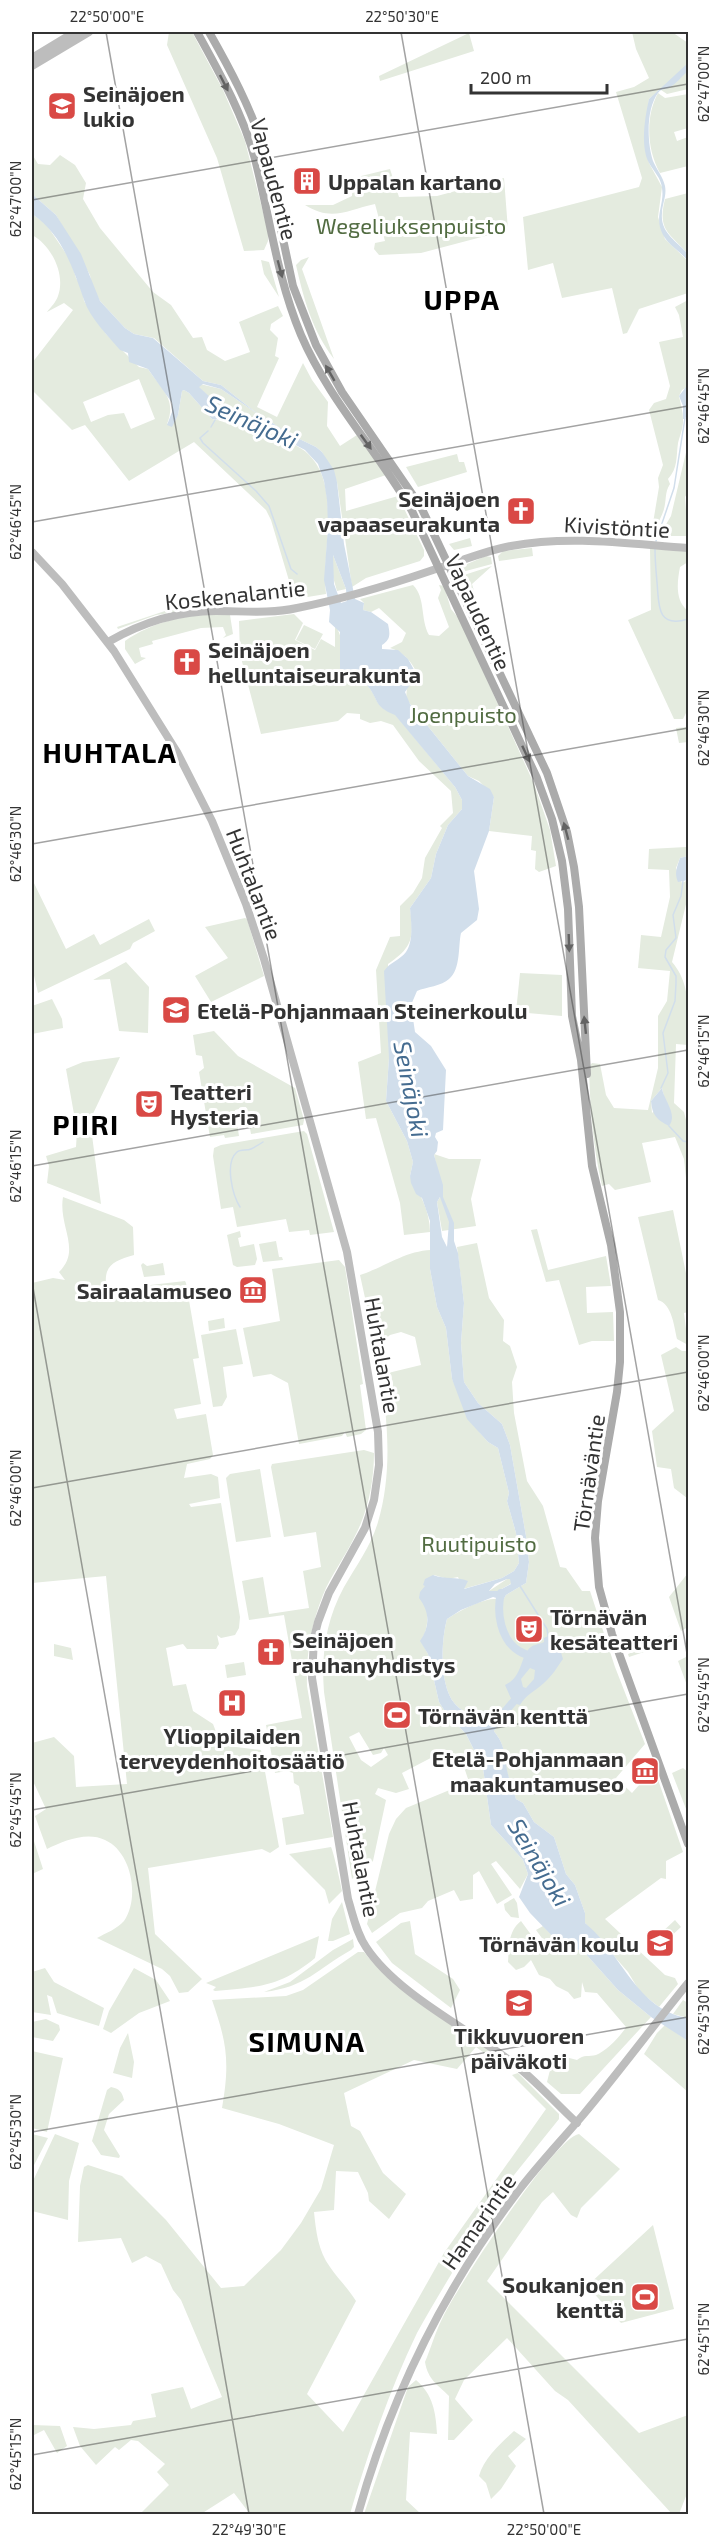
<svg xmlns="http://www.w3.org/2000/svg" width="720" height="2546" font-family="'Exo 2',sans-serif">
  <rect width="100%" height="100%" fill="#fff"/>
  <path fill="#e4ebdf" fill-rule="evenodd" d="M169 32H192L223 90 245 141 268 232V241L264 250 244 251 217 158 167 45Z
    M632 32H672L688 43V65L649 99 645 137 649 163 662 187 658 217 665 239 688 261V293L639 309 627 333 623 334 612 288 562 298 553 263 528 270 523 217 639 187 642 178 616 92 634 87 649 78 636 49Z
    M469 33 474 51 380 81 379 76Z
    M688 70V89L667 94 661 90 670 87Z
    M658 93 665 98 688 94V128L674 132 677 141 688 137V166L660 173C647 150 645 117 658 93Z
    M32 154 38 164 50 165 60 155 75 165 86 183 83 199 100 228 153 292 171 305 193 338 202 337 207 350 225 361 250 352 239 322 278 306 283 316 271 324 270 330 278 338 275 356 279 358 257 407 277 417 303 363 312 380 328 402 327 426 340 446 357 435 386 475 345 489 346 511 398 496 424 550V556L420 561 366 578 352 587 337 482 322 452 316 447 291 435 254 411 221 385 203 381 154 338 134 334 125 328 100 301 92 286 90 275 56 215 32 194Z
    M390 169 399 197 437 196 504 178 508 230 421 253 379 255 374 249 375 243 385 241 375 204C347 210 332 222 305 205H333L352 196 353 178Z
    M688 193V254C670 233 657 231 665 199Z
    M32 214 46 224 71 261 76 278 82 288 84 301 106 334 139 367 148 369C162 390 177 399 167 424L178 415 182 391 184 390 189 393 212 419C218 421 224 420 230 421 236 422 241 426 247 428 255 432 266 430 274 434 278 436 304 449 306 452 343 484 321 551 326 594L289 600 291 593 290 584 271 520 266 510 194 442 129 481 85 425 72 430 32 390V363L73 310 64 303 47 312C51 307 56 302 58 296 66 274 51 245 32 235ZM139 379 155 419 131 429 124 413 108 415 91 422 83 402Z
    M309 257 302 269 334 359C312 330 304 300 296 265L301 260Z
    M261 260 269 262 279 297 264 274Z
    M688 300V387L682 390 679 396C681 407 685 416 682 429 681 434 679 438 678 443 676 457 678 468 668 479L670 484C664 493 667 502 663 512 660 520 656 526 653 535H651L659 487 658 478 663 465 649 410 654 403 666 399 670 386 659 342 683 337 679 315 675 307Z
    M200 384 221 389 261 416 264 422 223 409 198 387Z
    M688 444V492L685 497 688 536H659L671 516Z
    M457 454 459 462H464L467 472 418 487 406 467Z
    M470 538 472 546 454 550 449 544Z
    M532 548 533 556 499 561 498 556 503 551Z
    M650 548 688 551V562L680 567C677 583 675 601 688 611V714L686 713 683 719H674L628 620 651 610Z
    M333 555 346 589 337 591 333 577Z
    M486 556 491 557 492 564 462 572 460 567Z
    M492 566 472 584 476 598H472L464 575Z
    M413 585C426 598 420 619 429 635L439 636 449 627 438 598 441 590 439 585 444 586 451 609 460 620 534 784 550 830 556 866 539 872 535 869 536 851 531 850 532 836 489 831 494 797 479 781 468 776 406 699 407 687 417 675C414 663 402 651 390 648L402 642 406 633 379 608 371 612 363 610 364 603 360 599Z
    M197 606 196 609 156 615 118 629 117 627 168 610Z
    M217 614 230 615 233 634 223 638 226 635 223 627 201 628 152 641 153 644 139 648 141 657 146 658 135 664 125 649V641C152 622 185 615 217 614Z
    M294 614 303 623 295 640 315 650 321 639 335 647V625C343 635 347 668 351 683H365C380 698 372 706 395 714L455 787 462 800V809L448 825 436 854 431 878 410 908C414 938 413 947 388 964L389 1058 386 1101 407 1141 413 1162 410 1176C420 1194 430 1211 430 1232L404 1235 400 1203 376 1118 366 1119 358 1062 381 1053 376 970 390 937 400 936V906L413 893 422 878 425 858 442 828 440 826 453 813 451 791 419 761 393 725 381 721 370 723 360 719V714L347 713 338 721 261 734 240 654 239 621Z
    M304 625 323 634 315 649 296 640Z
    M688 727V742L679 743 676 728Z
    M688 844V856L680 858 676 868 682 883 688 880V896L672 962C692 985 688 1016 688 1045L676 1044 674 1103 684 1112 688 1128V1178H686L684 1159 675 1137 642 1143 651 1182 615 1190 609 1184 602 1186C593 1146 590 1108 589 1067L592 1063 600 1064 606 1095 614 1108 648 1110 658 1068V1016L667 1001 670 971 638 968 641 935 661 937 670 897 669 870 648 869 649 849 686 847ZM662 1088 665 1100 652 1113 651 1101Z
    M32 879 66 949 94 934 100 945 149 919 155 931 133 943 130 949 38 993 32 967Z
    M245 918 247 919 264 976 211 1002 195 976 228 958 205 927Z
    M126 962 149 987 148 1033 119 1031 110 979 93 980Z
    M520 973 562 975V1016L516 1012Z
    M52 999 62 1019 63 1028 32 1034V1006Z
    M214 1031 238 1056 295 1088 304 1120 303 1125 251 1134 246 1107 235 1110 239 1136 225 1138 224 1135 210 1137 199 1072 204 1068 202 1056 196 1055 193 1035Z
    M120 1057 90 1120 101 1204 47 1183 49 1166 46 1156 76 1147 77 1131 66 1069 83 1062Z
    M304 1131 307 1134 334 1232 310 1235 309 1230 289 1232 286 1219 237 1227 233 1207 221 1209 213 1156 214 1148 221 1145Z
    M434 1154 449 1159H481L471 1199 476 1226 442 1231 437 1202 442 1194Z
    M63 1197 124 1220 133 1227 134 1255C113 1261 102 1266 107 1290L185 1281 186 1283 199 1358 193 1359 201 1404 174 1409 177 1419 206 1414 213 1455 210 1459 187 1464 184 1478 211 1474 218 1477 220 1498 189 1504 191 1507 221 1503 240 1617 239 1628 235 1635 221 1638 217 1635 219 1644 216 1649H187L183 1644 166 1648 173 1686 186 1684 193 1711 213 1724 221 1745 261 1750 279 1847 270 1853 262 1849 148 1868 155 1934 202 1979 188 1992 179 1993 170 1976 162 1969 97 1938C106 1933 117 1929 124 1921 140 1898 132 1852 105 1840 87 1831 63 1841 47 1849L35 1816 46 1809 32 1779V1743L54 1737 74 1756 76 1787 127 1784 106 1576 32 1583V1283L53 1278 65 1280 59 1272C82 1250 58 1226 63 1197Z
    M673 1210 688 1283V1312L684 1313 688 1345 677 1339C674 1326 672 1304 658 1300L638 1217Z
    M537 1229 548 1270 606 1256 611 1286 586 1287 587 1313 613 1312 614 1341H592L579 1345 559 1280 546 1282 531 1230Z
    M240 1231 241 1237 238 1238 240 1247 254 1244 257 1259 255 1265 237 1267 233 1265 227 1235Z
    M276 1241 279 1257H282L283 1260 263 1262 259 1244Z
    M477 1243 489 1298 504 1320 503 1341 510 1346 517 1367 512 1382 514 1413 527 1481 543 1506 560 1567 566 1568 582 1591H590L615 1667 645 1744 616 1778 632 1793 654 1768 683 1852 666 1861V1879L661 1878 605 1919 665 1975 675 1978 678 1984 659 2007 640 1992 628 1972 585 1923V1913L575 1885 566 1874 554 1837 534 1822 523 1803 516 1799C513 1788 507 1776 505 1764 503 1747 504 1744 493 1730 484 1718 465 1716 455 1704 439 1686 441 1641 447 1619 459 1611 490 1594 503 1600L506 1595 526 1583 529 1562 526 1536 510 1445 502 1424 478 1403 464 1382 461 1343 464 1303 457 1247Z
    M431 1250 430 1269 437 1307 446 1328 452 1379 480 1433 488 1442 498 1448 509 1493 507 1501 516 1533 519 1563 514 1571 502 1578 463 1589 458 1577 448 1579 434 1575 423 1590C427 1608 431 1625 421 1641L428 1654 439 1702 446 1713 466 1734 483 1768 491 1825 523 1860 528 1874 520 1889 496 1861 491 1864 512 1895 497 1904 479 1871 473 1875V1899L460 1901 454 1890 428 1901 422 1908 400 1913 372 1933 367 1924 389 1834 396 1819 406 1808 469 1782 463 1764 446 1750 402 1773 409 1789 396 1793 378 1788 375 1794 386 1800 373 1861 352 1879 324 1692C321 1654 326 1620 344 1587 356 1566 371 1546 378 1522 401 1445 377 1353 360 1275 385 1267 405 1251 431 1250ZM401 1332 415 1337 421 1365 388 1373 383 1341 390 1335ZM359 1732 373 1755 381 1753 384 1748 388 1755 371 1767 361 1760 349 1737Z
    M339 1260 345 1267 363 1384 360 1385 366 1430 361 1434 347 1437 345 1432 342 1436 299 1444 288 1383 271 1374 253 1377 243 1328 280 1321 272 1269Z
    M143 1263 147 1266 163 1263 165 1275 144 1277 141 1265Z
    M224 1318 225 1328 209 1331 208 1321Z
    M236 1329 243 1364 223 1367 227 1397 222 1406 213 1407 201 1335Z
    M676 1347 682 1351H688V1496L687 1498 674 1488 671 1469 657 1467 652 1431 674 1411 661 1355Z
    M364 1450 374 1453C374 1482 368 1512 354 1538 345 1557 331 1575 323 1595 311 1625 306 1654 307 1686L333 1837 286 1845 282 1818 304 1814 299 1786 294 1783 293 1773 287 1771 275 1773 266 1725 302 1718 284 1615 249 1620 242 1581 263 1577 269 1614 309 1608 303 1571 321 1567 316 1532 284 1537 271 1467 272 1464Z
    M260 1469 271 1537 236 1542 226 1478 230 1474Z
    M688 1573V1627L681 1631 669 1597Z
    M507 1579H511L512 1583 498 1591H489Z
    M671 1635 667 1640 668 1644 629 1657 628 1654Z
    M54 1644 71 1648 73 1660 54 1656Z
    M688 1656V1688L678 1661Z
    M244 1662 246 1675 227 1678 225 1665Z
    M683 1768 688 1772V1814L672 1773Z
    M32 1835 43 1869 32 1874Z
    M331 1847C333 1850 341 1885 342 1891L329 1904 325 1890 289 1854Z
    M514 1898 517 1903 519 1918 511 1917 505 1910 504 1904Z
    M342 1902 350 1934 333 1941H328L332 1919Z
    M675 1920 681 1927 667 1940 661 1933Z
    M410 1921 415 1954 453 1979 460 1990 451 2008 392 1963 376 1942 401 1923Z
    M521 1921 532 1936 547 1945 536 1930 543 1926 557 1941 584 1952 618 1990 651 2017 580 2094H561L547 2082 554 2054 577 2060C584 2054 589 2057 596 2055 606 2051 620 2037 626 2027L597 1993 585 1992 582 1982 581 1997 574 1999 568 1992 556 1986 550 1979 539 1975 531 1960 524 1967 516 1970 508 1962C509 1947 508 1931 521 1921Z
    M319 1936 315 1958C280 1987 258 1987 215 1991L213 1990 216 1987 206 1983Z
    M353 1939 354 1947 351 1950C316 1970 306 1987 264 1992L290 1982 333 1950Z
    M358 1952H364C400 1997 455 2026 503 2058L499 2064 476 2047 457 2069 414 2060 344 2093 351 2126 360 2131 383 2173 406 2194 389 2219 369 2201 368 2193 358 2172 336 2171 334 2210 314 2212C316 2231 318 2251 330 2267 338 2279 348 2288 356 2301L307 2394 343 2432 444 2253 546 2109 512 2075 518 2073 559 2114V2119L452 2252 448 2262 452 2273C440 2293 428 2313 417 2333 389 2391 368 2453 350 2514H250L234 2493 201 2514H144L142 2512 169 2485 157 2472 165 2464 138 2441 131 2440 119 2450 115 2447 96 2465 80 2446 73 2427 94 2429 131 2425 133 2421 156 2417 151 2394 183 2387 191 2409 222 2397 181 2300 173 2290 161 2264 146 2256 132 2263 121 2238 78 2242 80 2186 84 2167 88 2165 122 2176 166 2220 221 2288 244 2286 281 2250 301 2223 321 2189 334 2145 279 2124 222 2108C230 2062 227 2043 212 2000L286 1996 303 1990Z
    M45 1968 54 1982 104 2008 99 2026 57 2013 52 1997 47 1995 51 2015 32 2012V1972Z
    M134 1968 156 1980 170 2001 139 2013 111 2033 103 2029 109 2011Z
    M683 2000 688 2003V2018L673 2014Z
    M46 2019 59 2025 60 2030 53 2041 32 2037V2022Z
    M665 2025 688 2041V2092L644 2054 657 2033Z
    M128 2033 134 2062 132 2078 113 2073 120 2048Z
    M32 2051 63 2058 47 2132 32 2128Z
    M111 2087C119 2089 122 2091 124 2100L109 2114 104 2130 120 2156 119 2158 101 2155 92 2141 107 2090Z
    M32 2134 48 2138 32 2169Z
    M55 2134 79 2143 69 2181 68 2220 32 2211V2183Z
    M579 2134 620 2169 581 2208 577 2218 571 2215 553 2192 542 2202 487 2281 639 2433 688 2415V2491L679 2514H672L568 2400 555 2391 507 2338 464 2380 455 2399 473 2420 454 2440H448L449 2396C438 2385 428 2380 425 2362 431 2348 435 2333 442 2319 455 2290 554 2138 579 2134Z
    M511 2188 513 2189 461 2263 456 2261 459 2252Z
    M653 2225 674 2309 621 2323 587 2286Z
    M416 2380C433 2394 436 2413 437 2434L410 2432 406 2500 421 2514H364L408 2387Z
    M32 2425 60 2426 67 2446 57 2453 44 2430 32 2436Z
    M514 2431 526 2439 508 2456 516 2466 501 2489 491 2499 486 2483 479 2476C484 2458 501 2443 514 2431Z"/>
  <path fill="#d1deeb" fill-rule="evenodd" d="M688 63 687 72C682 76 676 84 670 87 665 90 661 88 658 93 646 109 647 143 653 161 657 170 663 177 665 186 667 196 662 204 662 213 660 233 677 241 688 254V261C682 253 670 246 665 238 652 218 665 206 662 188 661 178 654 172 649 163 640 146 645 117 649 99Z
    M32 194 56 215 81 254 100 301 125 328 134 334 153 338 203 381 221 385 254 411 291 435 316 447 322 452 334 470 337 482 344 544 355 599 364 603 363 610 371 612 388 624C390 634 391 639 382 645V649L398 650 408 659 417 675 405 692 410 704 468 776 490 789 494 797 489 831 474 871 479 909 477 920 461 933C458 946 461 969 449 979 442 986 426 987 417 991L411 1005 415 1032 431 1046 446 1070 443 1130 436 1133 435 1137 438 1142 437 1151 434 1155 443 1185V1197L454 1223V1241L458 1253 464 1303 461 1343 464 1382 478 1403 502 1424 510 1445 526 1536 529 1562 526 1583 506 1595 503 1600 493 1597 461 1610 447 1619C441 1641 439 1686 455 1704 465 1716 484 1718 493 1730 504 1744 503 1747 506 1764 507 1775 513 1788 516 1799L523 1803 534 1822 554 1837 566 1874 575 1885 585 1913V1923C622 1953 636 2010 688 2018V2041L651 2017 618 1990 584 1952 557 1941 530 1913 519 1897 528 1874 523 1860 491 1825 483 1768 466 1734 446 1713 439 1702 428 1654 420 1641C430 1627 430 1612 419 1598L420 1592 425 1586 423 1585 425 1579 433 1575C446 1580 456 1576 468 1581L464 1589 502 1578 514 1571 519 1563 516 1533 507 1501 509 1493 498 1448 488 1442 467 1419 452 1379 446 1328 437 1307 430 1269V1221L422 1198 416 1194 411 1183 410 1176 413 1162 407 1141 386 1101 389 1058 384 971C390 962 400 960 406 952 414 940 411 921 410 908L431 878 436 854 448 825 462 809V800L455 787 395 715C372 706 380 699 365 683H351L343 680 340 672V632L329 622 330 610 324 580 328 526 327 500 324 481 318 464 305 450 273 433 249 430 233 421 212 419 189 393 184 390 182 391 178 415 172 427 167 425 172 412V403L148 369 129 362 128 353 120 350C108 336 90 318 84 300 73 268 62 234 32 214ZM203 384 221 389 261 416 264 422 223 409 199 387ZM333 555 346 589 347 601 341 603 334 584ZM440 1197 449 1222 447 1247 442 1237 437 1202ZM507 1579H510L511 1584 498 1591H489L495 1584Z
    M686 387H688V412L685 419H683V406L679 396Z
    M688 856V880L678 882C674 873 677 867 680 858Z
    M662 1088C664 1101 678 1114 669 1126 657 1120 652 1115 651 1101Z
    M548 1636 554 1637 558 1643 563 1659C557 1667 553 1675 545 1682 537 1690 526 1694 520 1705L513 1703 505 1685C522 1677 520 1660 528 1650 532 1644 538 1645 544 1642V1638ZM530 1668 535 1670 534 1679 526 1688 523 1687 521 1679Z"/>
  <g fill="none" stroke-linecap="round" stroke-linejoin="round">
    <path stroke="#d1deeb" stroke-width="1.5" d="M211 427 215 420
      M208 431 200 438 203 443 256 491 269 506 291 569 297 574
      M656 541 674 488 685 418
      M655 549C655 561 656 571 657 582 659 604 656 629 688 619
      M661 1088 668 1073 663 1033 675 1001 676 983V976L665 957 666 950 676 938 673 915 681 896 683 881
      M669 1126 683 1141 688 1142
      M240 1207C233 1196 224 1163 237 1152 241 1149 247 1151 251 1149 255 1147 260 1144 263 1142
      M520 1586 547 1629 548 1636"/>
    <path stroke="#d1deeb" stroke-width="8" d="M501 1593C496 1613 501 1640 519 1651 524 1654 529 1655 533 1658
      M491 1728 520 1694"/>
    <path stroke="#bdbdbd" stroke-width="8" d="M32 58 75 32
      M32 66 89 32
      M32 552 62 584 114 651 177 752 212 821 246 904 264 959 347 1252 378 1432 379 1465 374 1500 365 1528 329 1593 318 1622 314 1638 312 1678 348 1899C353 1915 356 1932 366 1947 396 1993 465 2027 509 2060 534 2078 554 2102 577 2123
      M108 642C141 623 176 611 216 611 243 611 270 614 297 608 343 599 389 585 433 570 459 562 484 551 511 546 570 535 630 544 688 548
      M358 2514C390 2399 444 2290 516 2194 537 2166 561 2141 583 2115 619 2072 653 2026 688 1983"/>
    <path stroke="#ababab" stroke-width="8" d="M197 32C219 72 243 114 255 159 270 218 277 278 301 335 329 400 377 450 412 511L537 778 552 819 562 861 568 909 572 1016 581 1060 592 1166 611 1245 620 1312V1362L617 1392 598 1501 595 1538 599 1587 612 1634 688 1844
      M209 32C230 69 251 108 264 150L293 286 316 345 342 392 421 507 547 773 567 832 574 867 579 907 587 1074"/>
  </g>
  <defs><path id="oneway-solid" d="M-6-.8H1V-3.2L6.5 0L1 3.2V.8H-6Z" transform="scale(1.5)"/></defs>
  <g fill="#636363">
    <use href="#oneway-solid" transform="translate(224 83) rotate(63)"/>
    <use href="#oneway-solid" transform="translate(280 269) rotate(75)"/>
    <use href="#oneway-solid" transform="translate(330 373) rotate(-120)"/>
    <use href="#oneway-solid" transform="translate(366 442) rotate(54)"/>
    <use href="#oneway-solid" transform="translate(526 754) rotate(65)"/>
    <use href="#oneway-solid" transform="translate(566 831) rotate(-105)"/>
    <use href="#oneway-solid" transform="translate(569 943) rotate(88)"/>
    <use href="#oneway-solid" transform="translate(585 1025) rotate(-96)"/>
  </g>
  <path fill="none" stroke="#333" stroke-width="1.5" stroke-opacity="0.45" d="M106 32 544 2514M401 32 688 1659M32 200 688 84M32 522 688 406M32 844 688 728M32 1166 688 1050M32 1282 249 2514M32 1488 688 1372M32 1810 688 1694M32 2132 688 2017M32 2455 688 2339"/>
  <defs>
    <g id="school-square" transform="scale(1.5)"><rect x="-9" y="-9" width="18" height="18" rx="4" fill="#d94945" stroke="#fff"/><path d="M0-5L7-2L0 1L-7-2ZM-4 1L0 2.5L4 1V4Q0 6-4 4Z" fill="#fff"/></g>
    <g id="building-square" transform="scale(1.5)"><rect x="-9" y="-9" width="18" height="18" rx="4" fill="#d94945" stroke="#fff"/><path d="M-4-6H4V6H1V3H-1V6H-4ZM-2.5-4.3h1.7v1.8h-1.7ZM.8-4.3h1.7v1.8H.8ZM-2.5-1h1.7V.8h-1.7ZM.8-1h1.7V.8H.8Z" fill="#fff"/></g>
    <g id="church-square" transform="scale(1.5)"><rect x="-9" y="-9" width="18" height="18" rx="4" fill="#d94945" stroke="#fff"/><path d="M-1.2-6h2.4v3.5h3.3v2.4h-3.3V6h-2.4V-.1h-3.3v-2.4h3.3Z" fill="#fff"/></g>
    <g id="theatre-square" transform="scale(1.5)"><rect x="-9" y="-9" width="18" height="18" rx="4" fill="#d94945" stroke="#fff"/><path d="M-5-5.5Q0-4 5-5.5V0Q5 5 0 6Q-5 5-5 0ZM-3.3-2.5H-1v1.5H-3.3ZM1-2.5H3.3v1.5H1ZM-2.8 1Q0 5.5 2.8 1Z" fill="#fff"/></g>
    <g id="museum-square" transform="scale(1.5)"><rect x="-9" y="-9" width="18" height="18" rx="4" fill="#d94945" stroke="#fff"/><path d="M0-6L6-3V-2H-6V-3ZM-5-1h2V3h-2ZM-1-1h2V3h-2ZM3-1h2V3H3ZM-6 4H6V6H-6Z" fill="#fff"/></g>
    <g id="hospital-square" transform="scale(1.5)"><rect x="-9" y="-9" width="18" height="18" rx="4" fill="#d94945" stroke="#fff"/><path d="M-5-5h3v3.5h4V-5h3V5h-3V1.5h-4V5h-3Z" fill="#fff"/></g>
    <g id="stadium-square" transform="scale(1.5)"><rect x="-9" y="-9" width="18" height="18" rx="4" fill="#d94945" stroke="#fff"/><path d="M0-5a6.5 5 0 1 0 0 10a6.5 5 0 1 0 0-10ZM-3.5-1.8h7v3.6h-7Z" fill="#fff"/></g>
  </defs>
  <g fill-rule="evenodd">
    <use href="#school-square" x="62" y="106"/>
    <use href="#building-square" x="307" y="181"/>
    <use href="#church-square" x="521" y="511"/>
    <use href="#church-square" x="187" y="662"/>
    <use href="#school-square" x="176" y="1010"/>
    <use href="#theatre-square" x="149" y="1104"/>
    <use href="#museum-square" x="253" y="1290"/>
    <use href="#theatre-square" x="529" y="1629"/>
    <use href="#church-square" x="271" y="1652"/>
    <use href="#hospital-square" x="232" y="1703"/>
    <use href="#stadium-square" x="397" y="1715"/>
    <use href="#museum-square" x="645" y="1771"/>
    <use href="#school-square" x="660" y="1943"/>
    <use href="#school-square" x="519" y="2003"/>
    <use href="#stadium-square" x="645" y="2297"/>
  </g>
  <g text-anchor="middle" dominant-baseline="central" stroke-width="6" stroke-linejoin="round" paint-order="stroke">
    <g font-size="22" font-weight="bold" fill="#333" stroke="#fff" text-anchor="start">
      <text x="83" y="93">Seinäjoen<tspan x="83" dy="25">lukio</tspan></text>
      <text x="328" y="181">Uppalan kartano</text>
      <text x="500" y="498" text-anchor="end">Seinäjoen<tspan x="500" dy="25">vapaaseurakunta</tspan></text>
      <text x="208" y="649">Seinäjoen<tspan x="208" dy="25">helluntaiseurakunta</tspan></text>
      <text x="197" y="1010">Etelä-Pohjanmaan Steinerkoulu</text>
      <text x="170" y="1091">Teatteri<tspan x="170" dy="25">Hysteria</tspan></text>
      <text x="232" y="1290" text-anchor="end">Sairaalamuseo</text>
      <text x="550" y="1616">Törnävän<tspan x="550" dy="25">kesäteatteri</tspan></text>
      <text x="292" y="1639">Seinäjoen<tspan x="292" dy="25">rauhanyhdistys</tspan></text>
      <text x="418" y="1715">Törnävän kenttä</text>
      <text x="232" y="1735" text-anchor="middle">Ylioppilaiden<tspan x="232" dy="25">terveydenhoitosäätiö</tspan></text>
      <text x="624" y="1758" text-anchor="end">Etelä-Pohjanmaan<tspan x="624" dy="25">maakuntamuseo</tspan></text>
      <text x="639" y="1943" text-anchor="end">Törnävän koulu</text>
      <text x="519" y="2035" text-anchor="middle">Tikkuvuoren<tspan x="519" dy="25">päiväkoti</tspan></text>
      <text x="624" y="2284" text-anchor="end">Soukanjoen<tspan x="624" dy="25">kenttä</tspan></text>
    </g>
    <g font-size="22" fill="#333" stroke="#fff">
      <text transform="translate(275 179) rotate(75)">Vapaudentie</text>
      <text transform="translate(617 526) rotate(3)">Kivistöntie</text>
      <text transform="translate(235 594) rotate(-6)">Koskenalantie</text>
      <text transform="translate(479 612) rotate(65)">Vapaudentie</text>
      <text transform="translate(255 884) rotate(69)">Huhtalantie</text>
      <text transform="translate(383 1355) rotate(80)">Huhtalantie</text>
      <text transform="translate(588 1473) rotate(-82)">Törnäväntie</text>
      <text transform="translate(362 1859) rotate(79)">Huhtalantie</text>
      <text transform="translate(478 2221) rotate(-55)">Hamarintie</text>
    </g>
    <g font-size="22" fill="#526c42" stroke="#fff">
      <text x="411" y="225">Wegeliuksenpuisto</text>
      <text x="463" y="714">Joenpuisto</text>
      <text x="479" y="1543">Ruutipuisto</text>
    </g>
    <g font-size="24" font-style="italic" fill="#456c90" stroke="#fff">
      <text transform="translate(252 421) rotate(24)">Seinäjoki</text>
      <text transform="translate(412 1089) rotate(79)">Seinäjoki</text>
      <text transform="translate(540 1862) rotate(59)">Seinäjoki</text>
    </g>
    <g font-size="28" font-weight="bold" letter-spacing="1.5" fill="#000" stroke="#fff">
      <text x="462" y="299">UPPA</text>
      <text x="110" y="752">HUHTALA</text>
      <text x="86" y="1124">PIIRI</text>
      <text x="307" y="2041">SIMUNA</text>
    </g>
  </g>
  <rect width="720" height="2546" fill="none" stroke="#ffffff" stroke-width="66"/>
  <path d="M471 84v9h136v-9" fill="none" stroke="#333333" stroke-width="3"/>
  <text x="480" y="84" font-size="18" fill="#333333" stroke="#ffffff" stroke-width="4.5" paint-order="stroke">200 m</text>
  <rect x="33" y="33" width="654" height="2480" fill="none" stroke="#333" stroke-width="2"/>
  <g font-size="15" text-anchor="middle" fill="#333">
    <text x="107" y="22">22°50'00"E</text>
    <text x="402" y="22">22°50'30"E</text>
    <text transform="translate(704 84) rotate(-90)" y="5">62°47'00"N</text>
    <text transform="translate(16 199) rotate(-90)" y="5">62°47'00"N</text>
    <text transform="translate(704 406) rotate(-90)" y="5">62°46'45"N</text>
    <text transform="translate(16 522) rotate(-90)" y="5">62°46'45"N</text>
    <text transform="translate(704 728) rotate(-90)" y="5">62°46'30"N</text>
    <text transform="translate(16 844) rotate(-90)" y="5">62°46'30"N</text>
    <text transform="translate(704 1051) rotate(-90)" y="5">62°46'15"N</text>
    <text transform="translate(16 1166) rotate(-90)" y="5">62°46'15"N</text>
    <text transform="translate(704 1373) rotate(-90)" y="5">62°46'00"N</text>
    <text transform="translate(16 1488) rotate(-90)" y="5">62°46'00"N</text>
    <text transform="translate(704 1695) rotate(-90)" y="5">62°45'45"N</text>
    <text transform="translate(16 1810) rotate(-90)" y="5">62°45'45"N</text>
    <text transform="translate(704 2017) rotate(-90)" y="5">62°45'30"N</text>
    <text transform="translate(16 2132) rotate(-90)" y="5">62°45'30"N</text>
    <text transform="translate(704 2339) rotate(-90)" y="5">62°45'15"N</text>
    <text transform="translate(16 2454) rotate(-90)" y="5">62°45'15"N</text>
    <text x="249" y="2535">22°49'30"E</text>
    <text x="544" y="2535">22°50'00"E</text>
  </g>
</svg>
